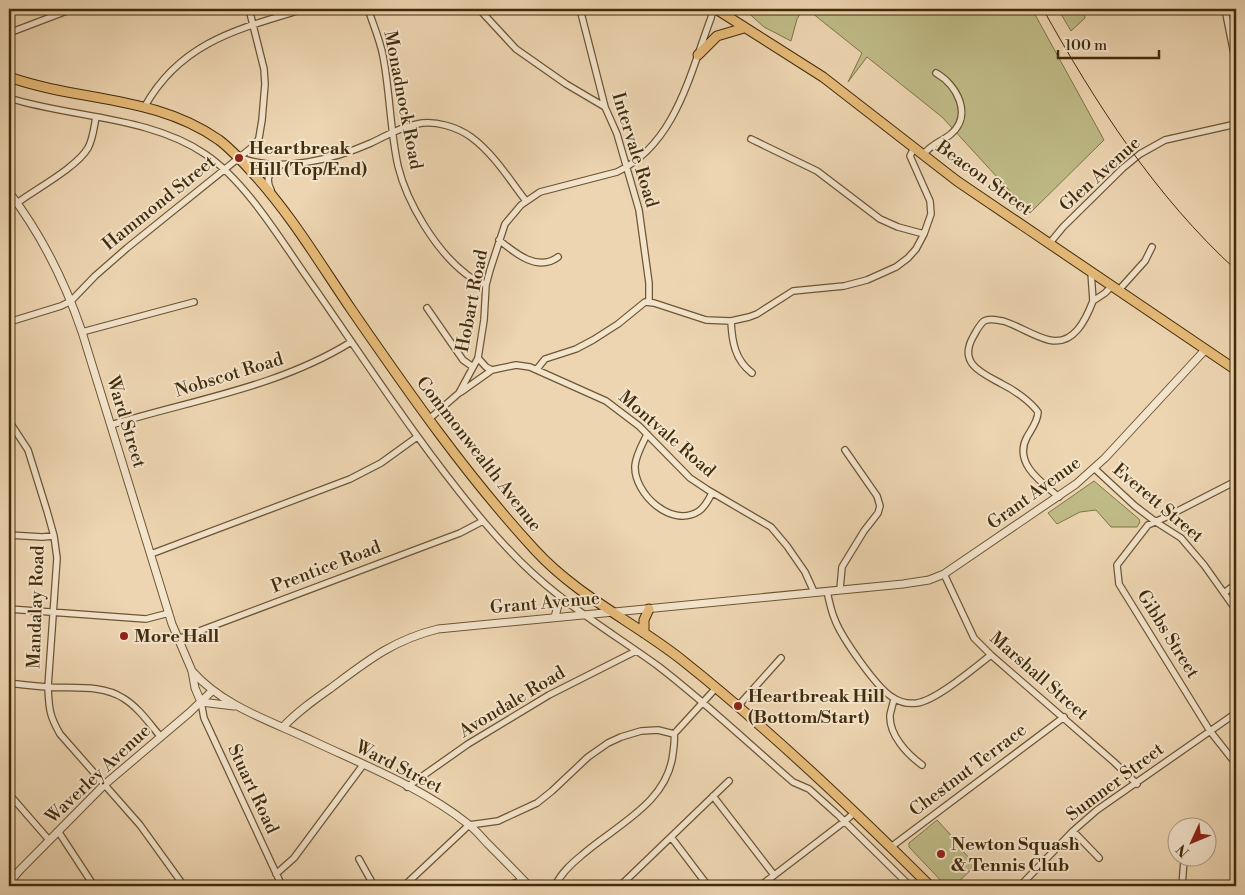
<svg xmlns="http://www.w3.org/2000/svg" width="1245" height="895" font-family="'Libre Bodoni',serif">
  <rect width="100%" height="100%" fill="#edd5b1"/>
  <filter id="stains"><feTurbulence type="fractalNoise" baseFrequency=".004" numOctaves="4"/><feColorMatrix values="0 0 0 0 .2 0 0 0 0 .09 0 0 0 0 .02 0 0 0 .5 -.17"/></filter>
  <radialGradient id="worn" r=".72"><stop offset=".6" stop-color="#630" stop-opacity="0"/><stop offset="1" stop-color="#630" stop-opacity=".3"/></radialGradient>
  <path fill="#bfbb87" stroke="#807449" d="M744 9H803L797 19 791 41 764 27Z
    M807 9H1032L1104 140 1030 213 942 117 867 57 848 82 862 53Z
    M1058 9H1084L1085 18 1071 31Z
    M1094 481 1139 519 1140 522 1137 527H1111L1096 510 1080 512 1057 524 1048 513Z
    M937 820 959 844 958 846 976 865 954 886H946L909 847V843Z"/>
  <g fill="none" stroke-linecap="round" stroke-linejoin="round">
    <g stroke="#6c5634" stroke-width="8">
      <path id="minor" d="M368 9C373 24 380 40 383 56 390 92 390 130 398 166 407 203 436 251 466 274 472 279 480 282 486 285
        M479 9 516 49 566 84 605 107
        M580 9 605 107 617 134 639 210 649 283V302
        M1225 9 1236 64
        M9 33 72 9
        M9 98C72 118 149 116 205 154 244 180 277 234 304 273 363 357 418 444 484 522 506 548 530 573 557 594 589 620 625 642 658 666 705 702 748 743 793 782L809 789 838 815 910 886
        M145 106C181 42 238 29 304 9
        M751 139 817 171 880 219 898 227 924 234
        M923 155C931 144 941 142 951 134 973 115 957 85 936 73
        M241 158C280 173 335 159 371 143 386 136 400 127 417 124 435 120 457 127 471 137 494 154 509 179 526 201
        M271 190C265 179 269 171 280 166
        M17 203C36 189 77 167 88 148 93 139 94 127 96 117
        M499 240C516 254 538 272 558 257
        M1049 244 1063 227 1123 168 1140 154 1165 140 1236 124
        M1091 272 1093 301 1105 293 1112 286
        M1118 291 1145 261 1152 247
        M427 308 463 360 473 367
        M731 321C732 342 735 360 752 373
        M9 322 61 306 71 301 95 276 127 248 256 144 259 138 262 120 265 84 264 69 249 9
        M82 332 194 302
        M478 358 486 367 492 370 516 365 530 367 606 401 639 426 690 478 708 490 771 527 787 546 805 572 814 592
        M537 369 545 359 576 349 593 340 618 324 645 302 654 303 706 320 731 321 749 317 757 314 793 291 844 286 867 280 896 267 908 258 916 249 924 234 931 214 930 201 910 156 914 148
        M461 392 492 370
        M428 420 459 393 478 358 484 320 486 285 490 270 505 224 521 205 540 192 617 172C676 144 690 73 711 18L713 9
        M9 421 28 450 47 511 54 536 57 558 48 687C49 708 49 715 60 734L140 825 184 886
        M111 425C192 400 279 387 351 342
        M647 434C643 444 636 454 635 466 634 494 672 529 699 511 705 507 709 499 712 493
        M1094 468 1135 506 1156 522 1181 538 1204 565 1236 610
        M1236 481 1166 517 1148 525 1117 565 1119 584 1210 731 1236 764
        M1059 497C1041 482 1013 463 1027 437 1031 430 1038 421 1038 412 1030 401 1014 390 1002 384 982 373 958 364 973 337 976 332 979 325 984 321 990 318 996 320 1003 321 1019 326 1033 336 1049 340 1074 346 1086 319 1093 301
        M9 535 42 537 54 536
        M151 554 350 479 381 463 417 437
        M944 574 974 638 991 655 1114 762 1137 784
        M840 589 842 567 864 531 878 513 880 506 877 496 845 450
        M827 591C829 601 831 611 835 620 842 638 876 687 892 697 899 702 909 704 917 703 937 700 974 668 991 655
        M1224 593 1236 584
        M9 609 146 619 169 613
        M178 639 460 533 483 521
        M9 683C22 685 34 686 47 687 72 689 101 684 123 698 138 707 149 723 160 736
        M894 699C893 704 891 710 890 715 889 735 907 754 922 765
        M201 702 204 718 282 886
        M738 706 781 658
        M407 787 468 744 549 695 636 651
        M9 794 49 840
        M713 796 774 875
        M58 831 94 886
        M1073 831 1099 858
        M671 837 708 886
        M891 847 1064 717
        M359 859 374 886
        M276 874 294 858 363 765
        M404 886 469 825 498 821 537 803 552 791 588 757 608 743 621 737 641 731 658 730 674 734
        M507 886 523 880
        M555 886C561 873 571 864 582 855 616 825 668 803 673 753 674 746 675 740 674 734L716 688
        M620 886 729 781
        M760 886 845 821 855 812
        M1020 886 1073 831 1097 810 1236 713
        M1182 886 1184 860"/>
    </g>
    <g stroke="#6c5634" stroke-width="9">
      <path id="tertiary" d="M9 192C41 234 65 282 82 332L172 624 192 671 195 688 201 702 234 706
        M555 617 560 597
        M192 671C224 707 271 721 313 741 364 765 423 788 468 824 476 830 482 838 489 845 503 859 516 872 529 886
        M283 727C297 712 314 700 331 688 367 661 393 640 438 629L903 584 929 580 944 574 1076 484 1105 458 1205 350
        M9 883 19 871 104 785 189 713 212 691"/>
    </g>
    <g stroke="#412c0b" stroke-width="11">
      <path id="primary" d="M716 9 823 77 957 181 1236 370
        M698 55 717 36 744 28
        M9 77C80 102 155 95 219 140 231 149 241 160 251 171 290 213 319 262 351 309 409 393 466 475 535 550 577 596 634 622 682 660 770 730 851 807 930 886
        M644 633V620L649 609"/>
    </g>
    <use href="#minor" stroke="#f3e4cc" stroke-width="5.5"/>
    <use href="#tertiary" stroke="#f3e4cc" stroke-width="7"/>
    <use href="#primary" stroke="#e6ba78" stroke-width="9"/>
    <path stroke="#412c0b" stroke-width="1" d="M1043 9C1096 104 1155 196 1236 270"/>
  </g>
  <g fill="#8f2418" stroke="#f3e4cc" stroke-width="2">
    <circle cx="239" cy="158" r="5"/>
    <circle cx="124" cy="636" r="5"/>
    <circle cx="738" cy="706" r="5"/>
    <circle cx="941" cy="854" r="5"/>
  </g>
  <g text-anchor="middle" dominant-baseline="central" stroke-width="4" stroke-linejoin="round" paint-order="stroke">
    <g font-size="18" fill="#412c0b" stroke="#f3e4cc">
      <text transform="translate(403 100) rotate(79)">Monadnock Road</text>
      <text transform="translate(635 150) rotate(73)">Intervale Road</text>
      <text transform="translate(1100 174) rotate(-42)">Glen Avenue</text>
      <text transform="translate(984 178) rotate(36)">Beacon Street</text>
      <text transform="translate(159 203) rotate(-39)">Hammond Street</text>
      <text transform="translate(472 301) rotate(-79)">Hobart Road</text>
      <text transform="translate(229 375) rotate(-17)">Nobscot Road</text>
      <text transform="translate(126 422) rotate(73)">Ward Street</text>
      <text transform="translate(667 434) rotate(41)">Montvale Road</text>
      <text transform="translate(479 454) rotate(52)">Commonwealth Avenue</text>
      <text transform="translate(1034 493) rotate(-36)">Grant Avenue</text>
      <text transform="translate(1158 503) rotate(40)">Everett Street</text>
      <text transform="translate(326 567) rotate(-21)">Prentice Road</text>
      <text transform="translate(545 603) rotate(-5)">Grant Avenue</text>
      <text transform="translate(36 607) rotate(-88)">Mandalay Road</text>
      <text transform="translate(1168 634) rotate(58)">Gibbs Street</text>
      <text transform="translate(1039 676) rotate(41)">Marshall Street</text>
      <text transform="translate(512 702) rotate(-31)">Avondale Road</text>
      <text transform="translate(399 767) rotate(27)">Ward Street</text>
      <text transform="translate(968 770) rotate(-37)">Chestnut Terrace</text>
      <text transform="translate(98 774) rotate(-43)">Waverley Avenue</text>
      <text transform="translate(1115 782) rotate(-37)">Sumner Street</text>
      <text transform="translate(253 789) rotate(65)">Stuart Road</text>
    </g>
    <g font-size="18" font-weight="bold" fill="#412c0b" stroke="#f3e4cc" text-anchor="start">
      <text x="249" y="148">Heartbreak<tspan x="249" dy="21">Hill (Top/End)</tspan></text>
      <text x="134" y="636">More Hall</text>
      <text x="748" y="696">Heartbreak Hill<tspan x="748" dy="21">(Bottom/Start)</tspan></text>
      <text x="951" y="844">Newton Squash<tspan x="951" dy="21">&amp; Tennis Club</tspan></text>
    </g>
  </g>
  <rect width="1245" height="895" fill="none" stroke="#edd5b1" stroke-width="30"/>
  <rect x="10" y="10" width="1225" height="875" fill="none" stroke="#412c0b" stroke-width="2.5"/>
  <rect x="15" y="15" width="1215" height="865" fill="none" stroke="#412c0b"/>
  <g transform="translate(1192 842) rotate(226)"><circle r="24" fill="#f3e4cc" stroke="#ac9a7f"/>
  <path d="M0-4L9 19L0 12L-9 19Z" fill="#8f2418"/>
  <text y="-8" font-size="14" font-weight="bold" text-anchor="middle" fill="#412c0b">N</text>
  </g>
  <path d="M1058 50v8h101v-8" fill="none" stroke="#412c0b" stroke-width="2.5"/>
  <text x="1065" y="50" font-size="15" fill="#412c0b" stroke="#f3e4cc" stroke-width="4" paint-order="stroke">100 m</text>
  <rect width="100%" height="100%" filter="url(#stains)"/>
  <rect width="100%" height="100%" fill="url(#worn)"/>
</svg>
